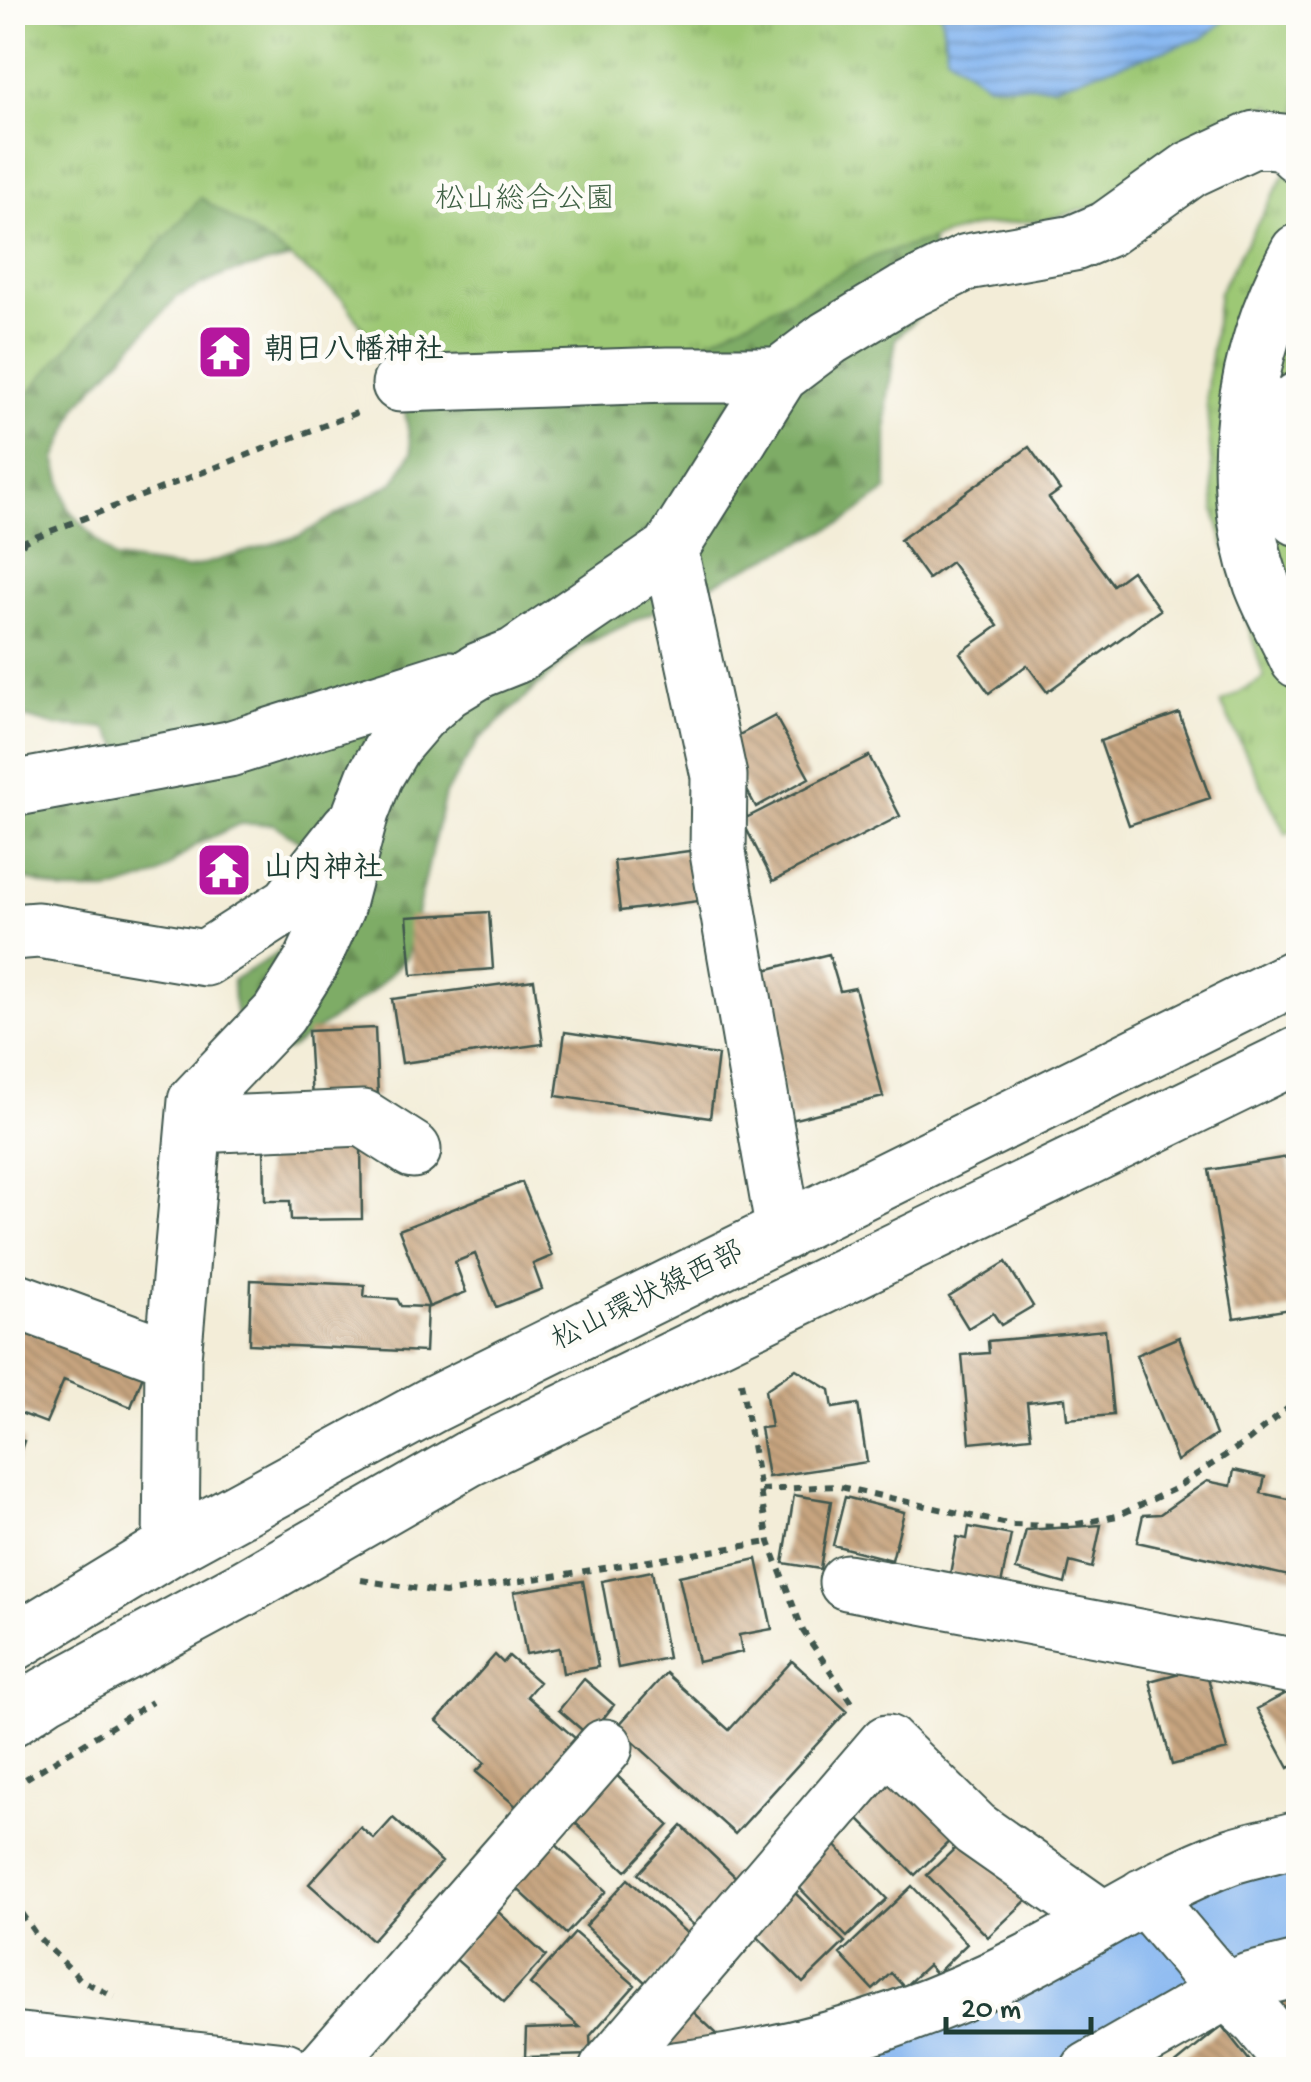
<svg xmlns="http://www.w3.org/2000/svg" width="1311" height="2082" font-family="'Gochi Hand','Klee One',sans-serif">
  <defs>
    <pattern id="forest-firs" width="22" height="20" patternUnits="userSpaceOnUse" patternTransform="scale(2.5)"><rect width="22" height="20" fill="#7eac66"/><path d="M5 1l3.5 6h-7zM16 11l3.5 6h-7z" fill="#678d55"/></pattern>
    <pattern id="park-tufts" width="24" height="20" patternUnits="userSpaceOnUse" patternTransform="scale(2.5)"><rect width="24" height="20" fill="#9dc875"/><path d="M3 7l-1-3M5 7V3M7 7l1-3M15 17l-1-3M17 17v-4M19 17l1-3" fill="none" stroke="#7fa461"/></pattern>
    <pattern id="water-rules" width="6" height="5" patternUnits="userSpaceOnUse" patternTransform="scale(2.5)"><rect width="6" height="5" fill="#84b5f0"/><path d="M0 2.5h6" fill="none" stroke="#6b94c3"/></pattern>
    <pattern id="building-back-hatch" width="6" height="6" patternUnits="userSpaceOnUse" patternTransform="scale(2.5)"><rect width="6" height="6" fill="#c7a47f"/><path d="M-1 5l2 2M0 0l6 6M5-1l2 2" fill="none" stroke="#a18769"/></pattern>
  </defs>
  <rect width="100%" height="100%" fill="#fdfcf7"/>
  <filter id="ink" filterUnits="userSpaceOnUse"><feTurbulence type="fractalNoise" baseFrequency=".01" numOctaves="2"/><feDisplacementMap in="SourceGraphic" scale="20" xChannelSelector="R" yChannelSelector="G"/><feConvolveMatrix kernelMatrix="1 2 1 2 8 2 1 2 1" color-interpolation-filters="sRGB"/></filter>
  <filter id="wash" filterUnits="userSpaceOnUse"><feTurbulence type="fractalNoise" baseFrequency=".0048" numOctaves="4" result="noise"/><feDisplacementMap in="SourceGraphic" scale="40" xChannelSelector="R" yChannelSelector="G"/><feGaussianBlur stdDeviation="2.25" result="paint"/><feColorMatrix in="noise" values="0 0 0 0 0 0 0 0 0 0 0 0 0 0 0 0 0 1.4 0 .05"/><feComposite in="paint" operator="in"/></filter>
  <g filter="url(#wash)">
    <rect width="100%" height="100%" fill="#f3edd8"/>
    <path fill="url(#forest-firs)" stroke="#4e744d" stroke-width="2.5" fill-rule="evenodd" d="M13 13 932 239 931 287 926 309 896 338 887 403V490L846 521 583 645 479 740 445 794 407 957 372 992 288 1050 265 1054C240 1028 232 1017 233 980L275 955 309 920 305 845 273 824H239L197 844 157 876 110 891H63L13 875V791L124 752 106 728 56 726 13 714ZM291 258 344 300 400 384 412 452 394 482 299 536 187 569 114 559 68 508 56 460 78 405 178 296 226 274Z"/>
    <path fill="url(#park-tufts)" stroke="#5e8254" stroke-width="2.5" d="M13 13H1298V124L1269 105 1152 166 1097 206 1044 220 977 226 878 255 678 356 400 384 344 300 291 258 201 198 13 410Z
      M1298 151V828L1286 835 1221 703 1264 678 1215 512 1206 395 1219 292Z"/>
    <path fill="url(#water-rules)" stroke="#527992" stroke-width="2.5" d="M941 13V12L1234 13 1203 38 1053 86 987 84 947 55Z"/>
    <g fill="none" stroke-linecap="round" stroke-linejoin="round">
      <path stroke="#84b5f0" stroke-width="88" d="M910 2070 1004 2039 1201 1931 1255 1908 1298 1896"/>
    </g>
    <g id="blocks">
      <path fill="url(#building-back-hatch)" d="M1029 447 1060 490 1049 498 1113 585 1132 571 1160 610 1047 692 1027 665 989 693 960 653 998 626 951 562 928 579 900 540Z
        M1179 713 1210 798 1129 825 1100 741Z
        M775 716 809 778 756 807 722 744Z
        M869 756 900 816 773 881 742 820Z
        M704 849 699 901 620 911 614 861Z
        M489 912 493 969 412 975 407 917Z
        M829 954 840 991 855 988 883 1097 791 1120 753 973Z
        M534 980 543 1044 402 1063 392 999Z
        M375 1028 378 1096 312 1100 308 1031Z
        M565 1032 718 1055 710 1118 556 1096Z
        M361 1144 362 1219 291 1220 290 1201H265L264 1145Z
        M1288 1157 1298 1222V1308L1234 1318 1209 1170Z
        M522 1182 552 1256 533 1264 542 1289 496 1307 475 1254 455 1262 466 1292 429 1307 399 1230Z
        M1006 1262 1033 1306 1001 1325 993 1313 968 1328 949 1297Z
        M251 1280 365 1285 364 1297 397 1299 401 1306 427 1307 425 1352 249 1344Z
        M12 1319 145 1370 131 1407 64 1380 46 1423 12 1410Z
        M1105 1330 1113 1415 1067 1419 1065 1398 1027 1402 1031 1437 970 1443 962 1355 989 1353 988 1341Z
        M1179 1337 1216 1435 1177 1461 1136 1355Z
        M796 1369 830 1390 833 1408 858 1404 867 1462 768 1477 760 1428 771 1427 765 1390Z
        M12 1437 24 1441 13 1473 12 1472Z
        M1234 1470 1265 1477 1261 1493 1298 1501V1578L1137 1542 1143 1515 1160 1514 1207 1481 1231 1486Z
        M794 1495 831 1501 820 1569 783 1563Z
        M845 1497 904 1512 892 1560 833 1545Z
        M1101 1525 1092 1568 1070 1562 1065 1584 1016 1570 1026 1530Z
        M969 1527 1011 1535 1001 1585 950 1574 957 1537 967 1539Z
        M757 1559 772 1629 739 1635 742 1652 698 1662 679 1576Z
        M652 1571 668 1658 618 1668 602 1581Z
        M583 1581 598 1667 563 1673 559 1648 526 1654 514 1592Z
        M495 1655 503 1663 509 1656 539 1682 527 1696 583 1745 524 1813 476 1772 485 1763 437 1721Z
        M792 1661 847 1711 735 1834 617 1727 666 1673 729 1730Z
        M1205 1666 1227 1750 1172 1765 1150 1681Z
        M584 1679 614 1705 589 1736 559 1710Z
        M1298 1687V1763L1289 1768 1257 1709Z
        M901 1768 962 1829 915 1875 854 1814Z
        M611 1770 669 1825 626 1871 568 1816Z
        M393 1818 442 1862 372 1940 309 1884 360 1827 374 1839Z
        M682 1826 742 1883 698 1929 638 1874Z
        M972 1832 1032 1895 988 1937 927 1875Z
        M552 1841 606 1891 566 1934 512 1884Z
        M831 1841 887 1899 847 1937 791 1879Z
        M628 1879 692 1938 648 1985 585 1926Z
        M788 1886 845 1942 803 1983 747 1926Z
        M912 1886 967 1944 936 1974 928 1965 904 1987 891 1973 873 1990 840 1954Z
        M494 1908 546 1956 504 2002 452 1956Z
        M575 1933 635 1985 590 2036 591 2055 525 2057 526 2029 580 2027 530 1984Z
        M1298 1990V2038L1275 2008Z
        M686 2005 716 2033 690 2060 652 2041Z
        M1222 2026 1257 2070H1168Z"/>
    </g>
  </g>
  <g filter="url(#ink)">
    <use href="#blocks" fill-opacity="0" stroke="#3f574d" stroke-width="2.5"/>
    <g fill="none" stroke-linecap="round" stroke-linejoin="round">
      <g stroke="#3f574d" stroke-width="59">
        <path id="minor" d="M1298 252C1243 353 1224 474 1262 584 1272 610 1287 636 1298 660
          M400 384 667 375H780
          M1298 400 1287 457 1298 518
          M670 550 719 776 718 853 784 1232
          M12 789 229 749 450 679
          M12 932 38 930 205 958 289 904 349 828
          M194 1125 363 1118 413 1150
          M12 1299 173 1358
          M171 1547 173 1358 196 1101 279 1014 311 963 336 908 361 812 375 776 394 744 419 715 447 690 480 670 515 656 670 550 780 375 829 338 904 293 967 262 1074 243 1107 229 1191 169 1255 139 1284 142 1298 155
          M847 1582 1298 1667
          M12 1644 171 1547 432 1405 1298 976
          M12 1718 46 1695 244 1588 468 1459 1298 1055
          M1144 1896 1215 1980 1259 2021 1298 2068
          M12 2040 285 2070
          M322 2070 605 1747
          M607 2070 887 1743 975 1829 1103 1919
          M674 2070C798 2055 918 2019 1029 1961 1097 1926 1160 1882 1232 1856 1253 1849 1277 1845 1298 1839
          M1089 2070 1227 1991 1249 1981 1298 1969"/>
      </g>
      <path stroke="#3f574d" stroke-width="6" stroke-dasharray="8 8" stroke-linecap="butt" d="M12 557 25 541 359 412
        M741 1382 769 1542 803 1631 853 1704
        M761 1490 836 1486 1012 1525 1068 1526 1117 1516 1174 1489 1249 1440 1298 1400
        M361 1580 445 1593 769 1542
        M12 1787 152 1702
        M12 1900 37 1936 81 1980 115 1997"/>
      <use href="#minor" stroke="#fff" stroke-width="55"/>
    </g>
  </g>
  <defs>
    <g id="temple-square" transform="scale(2.875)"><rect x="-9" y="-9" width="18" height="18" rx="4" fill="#b5179e" stroke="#fdfcf7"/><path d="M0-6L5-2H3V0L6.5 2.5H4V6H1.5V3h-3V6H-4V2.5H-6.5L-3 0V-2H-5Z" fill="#fff"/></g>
  </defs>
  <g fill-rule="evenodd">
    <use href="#temple-square" x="225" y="352"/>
    <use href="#temple-square" x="224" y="870"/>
  </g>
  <g text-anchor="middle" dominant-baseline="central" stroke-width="9" stroke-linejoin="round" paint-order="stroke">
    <g font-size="30" fill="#3e6044" stroke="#fdfcf7">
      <text x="525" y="201">松山総合公園</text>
    </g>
    <g font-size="30" font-weight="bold" fill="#1f3d34" stroke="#fdfcf7" text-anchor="start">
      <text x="264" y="352">朝日八幡神社</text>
      <text x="263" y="870">山内神社</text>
    </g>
    <g font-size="30" fill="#1f3d34" stroke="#fdfcf7">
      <text transform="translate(649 1298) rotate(-26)">松山環状線西部</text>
    </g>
  </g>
  <rect width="1311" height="2082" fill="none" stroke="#fdfcf7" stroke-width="50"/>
  <path d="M946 2017v15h145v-15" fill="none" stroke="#1f3d34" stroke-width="5"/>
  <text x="961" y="2017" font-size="30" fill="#1f3d34" stroke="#fdfcf7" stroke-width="8" paint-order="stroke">20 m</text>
</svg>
